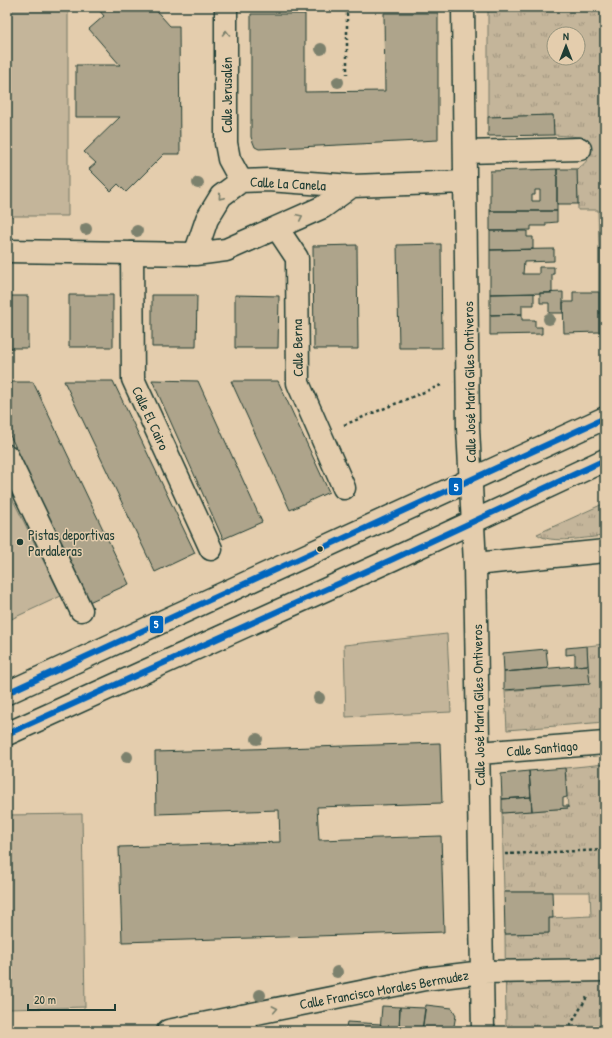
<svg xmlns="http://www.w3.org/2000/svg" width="612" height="1038" font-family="'Patrick Hand',sans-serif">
  <defs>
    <pattern id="grass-tufts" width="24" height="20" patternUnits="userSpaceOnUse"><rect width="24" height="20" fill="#c4b59a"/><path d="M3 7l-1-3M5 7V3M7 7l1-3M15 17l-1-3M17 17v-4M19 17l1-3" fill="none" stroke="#9f947e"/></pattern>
  </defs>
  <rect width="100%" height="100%" fill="#e4cdad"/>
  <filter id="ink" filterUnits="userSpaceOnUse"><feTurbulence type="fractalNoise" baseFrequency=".025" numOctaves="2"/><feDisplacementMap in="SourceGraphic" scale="8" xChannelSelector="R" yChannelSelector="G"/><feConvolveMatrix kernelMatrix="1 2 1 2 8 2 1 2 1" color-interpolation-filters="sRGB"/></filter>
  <g filter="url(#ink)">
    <path fill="url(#grass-tufts)" stroke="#727967" fill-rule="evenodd" d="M488 7H605V249H599L598 210H578L577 169C593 159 591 151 581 137L554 135 553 115 488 117ZM554 34H578V58H554Z
      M605 503V536C588 537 550 545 537 534Z
      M605 644V722L507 730 505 691 589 684 587 646Z
      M605 764V1031H506L505 934 549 933V918L591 916 590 892H504L502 813 568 808 565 768Z"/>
    <path fill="#c4b59a" stroke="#727967" d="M7 7H68V216H7Z
      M7 488 61 596 7 621Z
      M447 634 451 712 346 717 344 645Z
      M82 814 85 1007 7 1009V815Z"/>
    <path fill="#aea48b" stroke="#1f3d34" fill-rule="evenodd" d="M102 7H153L170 26H179L180 154H164L126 192 118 184 111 191 89 169 96 163 84 152 120 117H76V65H120L89 29 104 16 99 10Z
      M384 13H438V140L259 149 255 147 251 137V14H305V92L385 91Z
      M553 115 554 135 488 136V117Z
      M557 169V211H490V171ZM535 190H540V201H532V195H535Z
      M557 169H577L578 204H557Z
      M490 211H557V222L546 223V226H531V230L490 231Z
      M490 231H527V237H533V249L490 250Z
      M441 244 442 348H399L397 245Z
      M357 245 358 349H314L313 246Z
      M554 249V261L524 262 523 274H539V267H554V274H552V293L490 294V250Z
      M599 249H605V332H599Z
      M563 292V313H549V303H540V293Z
      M573 292H599V332L564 333 563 302H573Z
      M534 293V305H522V314L490 315V294Z
      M69 295H113V347H69Z
      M152 295H197L196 347H152Z
      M235 295 279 296 278 348H235Z
      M7 296H28V348H7Z
      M522 314V320H535V327H542V334L490 335V315Z
      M152 380 198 381 262 522 223 539Z
      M64 381H113L195 553 155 572Z
      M231 381H278L329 492 290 510Z
      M7 382H33L129 584 89 602 7 429Z
      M587 646 588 665 575 666V654L566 655V648Z
      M546 649 548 668 504 672 503 653Z
      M588 665 590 684 504 690V672Z
      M440 743 442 803 317 807 319 840 441 836 444 932 122 942 119 847 280 842 279 810 156 814 155 752Z
      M565 768 567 797 563 798V806H568V808L532 811 529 771Z
      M529 771 531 797 502 799 501 774Z
      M531 797 532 811 502 813V799Z
      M504 892H552L553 918H549V933L505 934Z
      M426 1005 452 1008 456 1015 453 1031H422Z
      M382 1006 400 1007 399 1031H380Z
      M400 1007 425 1008 422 1031H399Z
      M347 1022 381 1024 380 1031H345Z"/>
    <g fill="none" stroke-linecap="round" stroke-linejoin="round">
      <g stroke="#1f3d34" stroke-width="25">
        <path id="pedestrian" d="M277 228 297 258 298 383 344 488
          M132 253 133 379 211 549
          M7 456 81 610
          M242 1016 246 1031"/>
      </g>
      <g stroke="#1f3d34" stroke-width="25">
        <path id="minor" d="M226 7V143L229 159 241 181
          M463 7 468 428 475 564 483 1031
          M465 152 580 149
          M7 251 195 254 226 250 323 207 352 186
          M195 254 207 219 221 196 241 181 268 180 352 186 465 182
          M475 564 605 551
          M479 753 605 743
          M168 1031 425 979 483 972 603 970"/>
      </g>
      <g stroke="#1f3d34" stroke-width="25">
        <path id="trunk" d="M7 693 605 418
          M7 734 393 559 605 460"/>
      </g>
      <path stroke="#1f3d34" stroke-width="2.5" stroke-dasharray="3 3" stroke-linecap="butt" d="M347 7V74
        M344 425 441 385
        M505 854 605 850
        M567 1031 587 997"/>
      <use href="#pedestrian" stroke="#e4cdad" stroke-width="22"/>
      <use href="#minor" stroke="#e4cdad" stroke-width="22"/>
      <use href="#trunk" stroke="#e4cdad" stroke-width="22"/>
      <g stroke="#e4cdad" stroke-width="9">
        <path id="bus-1" d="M7 693 605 418
          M7 734 393 559 605 460"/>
      </g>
      <use href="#bus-1" stroke="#0065bd" stroke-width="6"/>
    </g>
    <g fill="#7c816d">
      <circle cx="321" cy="49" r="6"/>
      <circle cx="338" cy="82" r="6"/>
      <circle cx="198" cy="183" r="6"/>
      <circle cx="86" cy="229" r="6"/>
      <circle cx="137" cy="231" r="6"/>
      <circle cx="549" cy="319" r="6"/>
      <circle cx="319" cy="698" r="6"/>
      <circle cx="257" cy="739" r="6"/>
      <circle cx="127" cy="757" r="6"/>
      <circle cx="337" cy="972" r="6"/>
      <circle cx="260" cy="995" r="6"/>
    </g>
    <defs><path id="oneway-chevron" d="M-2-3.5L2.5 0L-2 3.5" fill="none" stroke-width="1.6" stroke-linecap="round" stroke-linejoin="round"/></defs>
    <g stroke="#787e6a">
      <use href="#oneway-chevron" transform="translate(226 33) rotate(-90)"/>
      <use href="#oneway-chevron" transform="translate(221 197) rotate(131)"/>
      <use href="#oneway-chevron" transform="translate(300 217) rotate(-25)"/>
      <use href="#oneway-chevron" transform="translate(275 1009) rotate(-11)"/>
    </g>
  </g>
  <g fill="#1f3d34" stroke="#e4cdad" stroke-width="1.5">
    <circle cx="20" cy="542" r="4"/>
    <circle cx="320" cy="549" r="3.5"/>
  </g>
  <g text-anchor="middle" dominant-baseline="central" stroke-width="3" stroke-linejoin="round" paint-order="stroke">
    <g font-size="14" fill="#1f3d34" stroke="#e4cdad">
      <text transform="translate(226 95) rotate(-90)">Calle Jerusalén</text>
      <text transform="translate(288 183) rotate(3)">Calle La Canela</text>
      <text transform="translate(297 348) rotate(-91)">Calle Berna</text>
      <text transform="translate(469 382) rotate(-91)">Calle José María Giles Ontiveros</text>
      <text transform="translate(151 418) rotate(65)">Calle El Cairo</text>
      <text transform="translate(478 705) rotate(-91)">Calle José María Giles Ontiveros</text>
      <text transform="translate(542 748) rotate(-5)">Calle Santiago</text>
      <text transform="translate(384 989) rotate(-10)">Calle Francisco Morales Bermudez</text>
    </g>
    <g font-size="14" fill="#1f3d34" stroke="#e4cdad" text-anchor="start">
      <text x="28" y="534">Pistas deportivas<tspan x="28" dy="16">Pardaleras</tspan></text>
    </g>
  </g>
  <g stroke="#e4cdad" stroke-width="1.5">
    <rect x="448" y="477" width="15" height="19" rx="4" fill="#0065bd"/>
    <rect x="149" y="615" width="15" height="19" rx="4" fill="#0065bd"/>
  </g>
  <g font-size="11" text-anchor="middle" font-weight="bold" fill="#fff">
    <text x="456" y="491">5</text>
    <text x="156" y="628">5</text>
  </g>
  <rect width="612" height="1038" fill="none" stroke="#e4cdad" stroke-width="24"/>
  <rect x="12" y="12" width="588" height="1014" fill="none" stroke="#1f3d34" stroke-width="1.5" filter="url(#ink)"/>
  <g transform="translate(566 46)"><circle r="19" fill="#e4cdad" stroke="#95937d"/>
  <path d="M0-3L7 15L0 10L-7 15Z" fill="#1f3d34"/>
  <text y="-6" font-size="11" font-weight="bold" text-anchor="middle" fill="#1f3d34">N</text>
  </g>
  <path d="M28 1004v6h87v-6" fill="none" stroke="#1f3d34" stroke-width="2"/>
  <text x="34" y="1004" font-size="12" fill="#1f3d34" stroke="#e4cdad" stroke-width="3" paint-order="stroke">20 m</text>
</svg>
